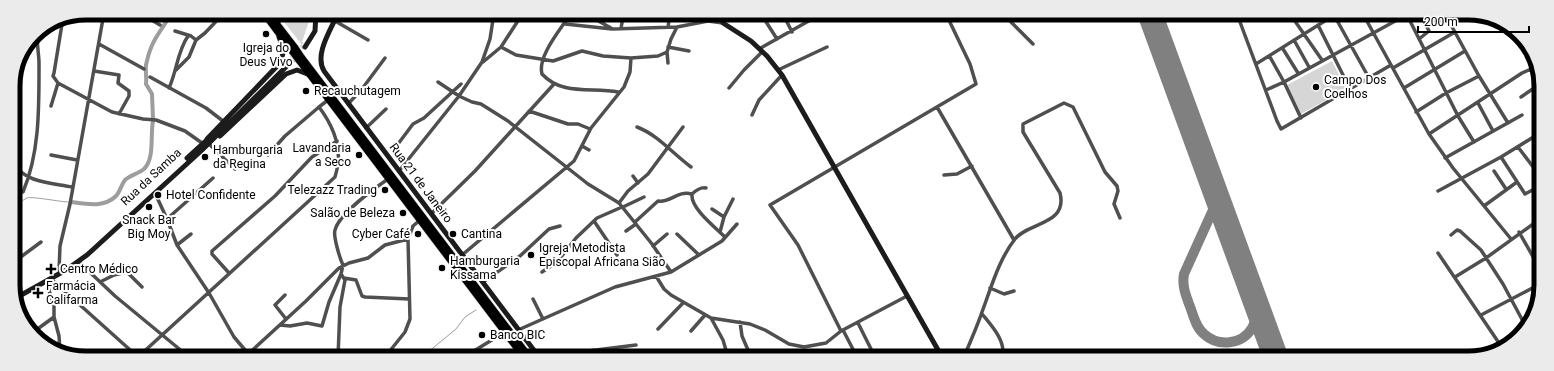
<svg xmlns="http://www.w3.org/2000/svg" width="1554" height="371" font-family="Roboto,sans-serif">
  <rect width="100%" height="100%" fill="#fff"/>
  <path fill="#d6d6d6" d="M277 13H308L309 21 302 42 304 43 302 45Z
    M1332 61 1346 89 1301 114 1287 85Z"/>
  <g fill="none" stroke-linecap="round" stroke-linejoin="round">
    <path stroke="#9d9d9d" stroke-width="1" d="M14 208C18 205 22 200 27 198 32 196 60 202 69 202
      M422 357 456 329 465 317 476 310"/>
    <path stroke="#9d9d9d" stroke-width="4" d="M153 119 152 94 146 84C147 77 145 72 146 65 151 40 159 34 172 13
      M71 202C86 204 104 208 116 196 120 192 121 185 125 180 130 175 138 174 144 169 155 158 150 135 153 121"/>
    <path stroke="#808080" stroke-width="10" d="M1140 14 1155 28
      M1217 201 1184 274C1182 285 1185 293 1189 304 1193 313 1195 327 1204 334 1218 347 1242 345 1252 328 1257 321 1256 313 1256 304"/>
    <path stroke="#808080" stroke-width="25" d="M1150 14 1276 358"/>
    <path stroke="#d9d9d9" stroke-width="5" stroke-dasharray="5 2.5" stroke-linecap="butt" d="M291 59 303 46"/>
    <g stroke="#dbdbdb" stroke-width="7">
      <path id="primary" d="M263 13 292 52
        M269 13 296 48
        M302 57 530 357
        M298 60 523 357"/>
    </g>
    <path stroke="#4f4f4f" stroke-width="3.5" d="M140 13 160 25
      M571 13C562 28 537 56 542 74 562 96 592 87 618 92
      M584 13 611 28
      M761 14 777 39
      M783 14 792 32
      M1003 14 1033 44
      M1237 14 1277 121 1281 129 1391 65
      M1290 14 1322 60
      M1363 14 1429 134 1453 168 1511 239
      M1445 14 1479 76 1508 123
      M1334 15 1369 78
      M1407 15 1458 116 1474 142
      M63 18 54 73 53 76 58 83 112 112 143 119 156 120 185 131 202 143
      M335 21 368 40
      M603 23 606 14
      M1496 23 1497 22
      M565 24 612 29 677 27
      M1318 25 1350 89
      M668 27 670 14
      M621 28 623 18
      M175 31 191 36 196 40
      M1419 39 1429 31 1421 14
      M1294 40 1309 67
      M99 44 144 69
      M501 47 516 55 553 61 582 51 603 56 631 58 658 56 667 52 671 39 677 27 708 21 723 23
      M668 47 689 51
      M759 49 814 18
      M1283 49 1298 73
      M667 52 668 63
      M1270 57 1284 82 1408 14
      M483 62 501 47 523 13
      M1256 64 1336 14
      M1393 68 1455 32
      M176 70 189 57 196 40 205 33 224 13
      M778 70 827 47
      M94 71 119 75 118 83 129 91V96L119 114
      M150 77 206 108 223 121
      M438 82 459 96 472 102 481 104 508 121 588 184 619 203 652 244 671 272
      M169 88C177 71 177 52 188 36
      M729 88 744 70 762 52
      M1404 88 1465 51
      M1266 90 1284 82 1301 118
      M1521 97 1540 84
      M1478 103 1493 131
      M348 104 362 89 385 58
      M51 106 58 83
      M937 107 1014 240
      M529 111 568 124H578L590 129
      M1416 112 1446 93 1479 76
      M752 115 759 100 782 75
      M637 127C658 135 672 153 691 167
      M366 128 386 109
      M1429 134 1522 73 1531 69 1540 78
      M209 144 235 169
      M398 144 413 124 424 118 461 84
      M582 146 589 150
      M1518 147 1540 176
      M51 155 77 160
      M268 155 285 136 319 107
      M1501 157 1525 194 1540 186
      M1445 158 1522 115
      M14 163C24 183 53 183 72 187
      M399 171 459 96 482 62 490 39 494 13
      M1494 171 1506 189
      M944 175 957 174 972 166
      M633 176 638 183
      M14 188 20 192H23C40 152 39 106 39 63 39 53 36 43 38 32
      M706 188C701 187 695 191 692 194 690 208 716 228 725 237
      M1438 191 1501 157 1540 133
      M155 193 167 219 177 245 209 293 234 337 251 357
      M619 203 628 191 648 174 683 127
      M1484 206 1517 182
      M623 207 644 197
      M712 209 724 217
      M431 214 475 171 554 84
      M167 219 213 178
      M594 221 617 255
      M635 222 658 201C671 203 677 190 692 194
      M626 231 636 224
      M720 232 724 217 733 199
      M1519 232 1540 269
      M677 234 699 255
      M1451 235 1457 230 1460 231 1481 250 1503 284 1525 325
      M177 245 191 234
      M653 246 667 234
      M1438 253 1501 346
      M462 255 574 161 591 128 624 87 630 72 631 58
      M14 262 41 242
      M79 262 115 296 189 357
      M59 271 60 246 70 204 104 13
      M542 272 557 262 576 238 597 218 622 207
      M229 273 212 254V251L275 196 312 157 337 141
      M656 276 664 289 671 295 711 318 750 324 765 330 789 344 804 347 826 343 841 331 907 296
      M1455 277 1486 258 1540 219
      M344 278 356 280 362 296 365 297 409 299
      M51 279 138 357
      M46 281 54 306V317L59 336 60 350
      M100 282 114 275 127 272 142 287
      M483 282 520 256 549 229 560 226
      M14 288 18 293
      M990 288 1004 294 1014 291
      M285 295 275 305 286 319
      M533 299 543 319
      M982 314C991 325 1007 342 1002 357
      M1481 315 1540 284
      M711 318 723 340 728 357
      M740 322 742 336 751 357
      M858 323 875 357
      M280 325 290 326 307 323 322 326 329 302 341 274
      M658 329 683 303
      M518 330 615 287 671 272 722 241 737 224
      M843 330 857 357
      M691 331 705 315
      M841 331 798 245 770 205 976 84 970 64 946 14
      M32 333 54 317
      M138 357 335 177C344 151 334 127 319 107L328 100
      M245 357 306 301 339 268 349 263 368 258 385 245 408 239
      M338 357 340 307 345 280 341 274 343 265C340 259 333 236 335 230 339 214 375 188 388 179
      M385 357 405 332 410 319 408 239 413 226 420 220
      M464 357 505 332
      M575 357 588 351 636 345
      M923 357 937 349
      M964 357C970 342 977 327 982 312 991 288 999 259 1015 239 1028 222 1068 225 1060 193L1023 132V124L1064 103 1073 107 1105 172 1117 186 1118 191 1114 204 1120 218"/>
    <path stroke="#1c1c1c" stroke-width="5" d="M273 13 278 22
      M338 13C331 30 314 54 324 71L539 357
      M720 14 723 23 751 41 767 56 782 75 942 357
      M305 47 315 31 316 13
      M220 136 286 74 297 70 310 75
      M207 139 280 63 284 50 279 37
      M187 158 209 138
      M14 299 66 270 87 255 201 151 292 61"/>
    <use href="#primary" stroke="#000" stroke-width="5.5"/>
    <g stroke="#dbdbdb" stroke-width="7" stroke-linecap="butt">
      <path id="primary-bridge" d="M296 48 302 57
        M292 52 298 60"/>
    </g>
    <use href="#primary-bridge" stroke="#000" stroke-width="5.5"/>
  </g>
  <g fill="#000" stroke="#fff" stroke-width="1.5">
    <circle cx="266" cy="34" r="4"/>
    <circle cx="1316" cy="87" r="4"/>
    <circle cx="306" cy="91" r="4"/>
    <circle cx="359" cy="155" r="4"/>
    <circle cx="205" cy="157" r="4"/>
    <circle cx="385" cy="190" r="4"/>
    <circle cx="158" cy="195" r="4"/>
    <circle cx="149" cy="207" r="4"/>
    <circle cx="403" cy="213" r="4"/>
    <circle cx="418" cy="234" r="4"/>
    <circle cx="453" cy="234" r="4"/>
    <circle cx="531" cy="255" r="4"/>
    <circle cx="442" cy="268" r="4"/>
    <path d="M49 263h4v4h4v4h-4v4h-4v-4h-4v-4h4z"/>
    <path d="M36 287h4v4h4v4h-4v4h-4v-4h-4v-4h4z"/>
    <circle cx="482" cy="335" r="4"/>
  </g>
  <g text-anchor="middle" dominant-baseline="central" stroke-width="4" stroke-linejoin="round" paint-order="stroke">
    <g font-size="12" fill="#000" stroke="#fff" text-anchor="start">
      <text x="266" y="48" text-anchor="middle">Igreja do<tspan x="266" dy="14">Deus Vivo</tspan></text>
      <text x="1324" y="80">Campo Dos<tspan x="1324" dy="14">Coelhos</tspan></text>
      <text x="314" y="91">Recauchutagem</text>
      <text x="351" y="148" text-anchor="end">Lavandaria<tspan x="351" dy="14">a Seco</tspan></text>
      <text x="213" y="150">Hamburgaria<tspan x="213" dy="14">da Regina</tspan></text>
      <text x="377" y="190" text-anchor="end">Telezazz Trading</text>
      <text x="166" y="195">Hotel Confidente</text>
      <text x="395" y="213" text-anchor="end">Salão de Beleza</text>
      <text x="149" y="220" text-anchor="middle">Snack Bar<tspan x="149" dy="14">Big Moy</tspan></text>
      <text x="410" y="234" text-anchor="end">Cyber Café</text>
      <text x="461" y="234">Cantina</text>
      <text x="539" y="248">Igreja Metodista<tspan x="539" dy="14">Episcopal Africana Sião</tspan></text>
      <text x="450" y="261">Hamburgaria<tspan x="450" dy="14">Kissama</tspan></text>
      <text x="60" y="269">Centro Médico</text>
      <text x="46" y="286">Farmácia<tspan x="46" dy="14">Califarma</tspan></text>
      <text x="490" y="335">Banco BIC</text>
    </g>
    <g font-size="12" fill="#000" stroke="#fff">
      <text transform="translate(151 177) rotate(-43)">Rua da Samba</text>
      <text transform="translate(421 183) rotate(53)">Rua 21 de Janeiro</text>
    </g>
  </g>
  <path d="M0 0H1554V371H0ZM86 20H1468A66 66 0 0 1 1534 86V285A66 66 0 0 1 1468 351H86A66 66 0 0 1 20 285V86A66 66 0 0 1 86 20Z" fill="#ebebeb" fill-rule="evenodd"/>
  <path fill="none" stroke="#000" stroke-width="5" d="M86 20H1468A66 66 0 0 1 1534 86V285A66 66 0 0 1 1468 351H86A66 66 0 0 1 20 285V86A66 66 0 0 1 86 20Z"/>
  <path d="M1418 26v6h111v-6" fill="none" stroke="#000000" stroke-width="2"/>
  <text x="1424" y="26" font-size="12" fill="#000000" stroke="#ffffff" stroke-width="3" paint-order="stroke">200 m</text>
</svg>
